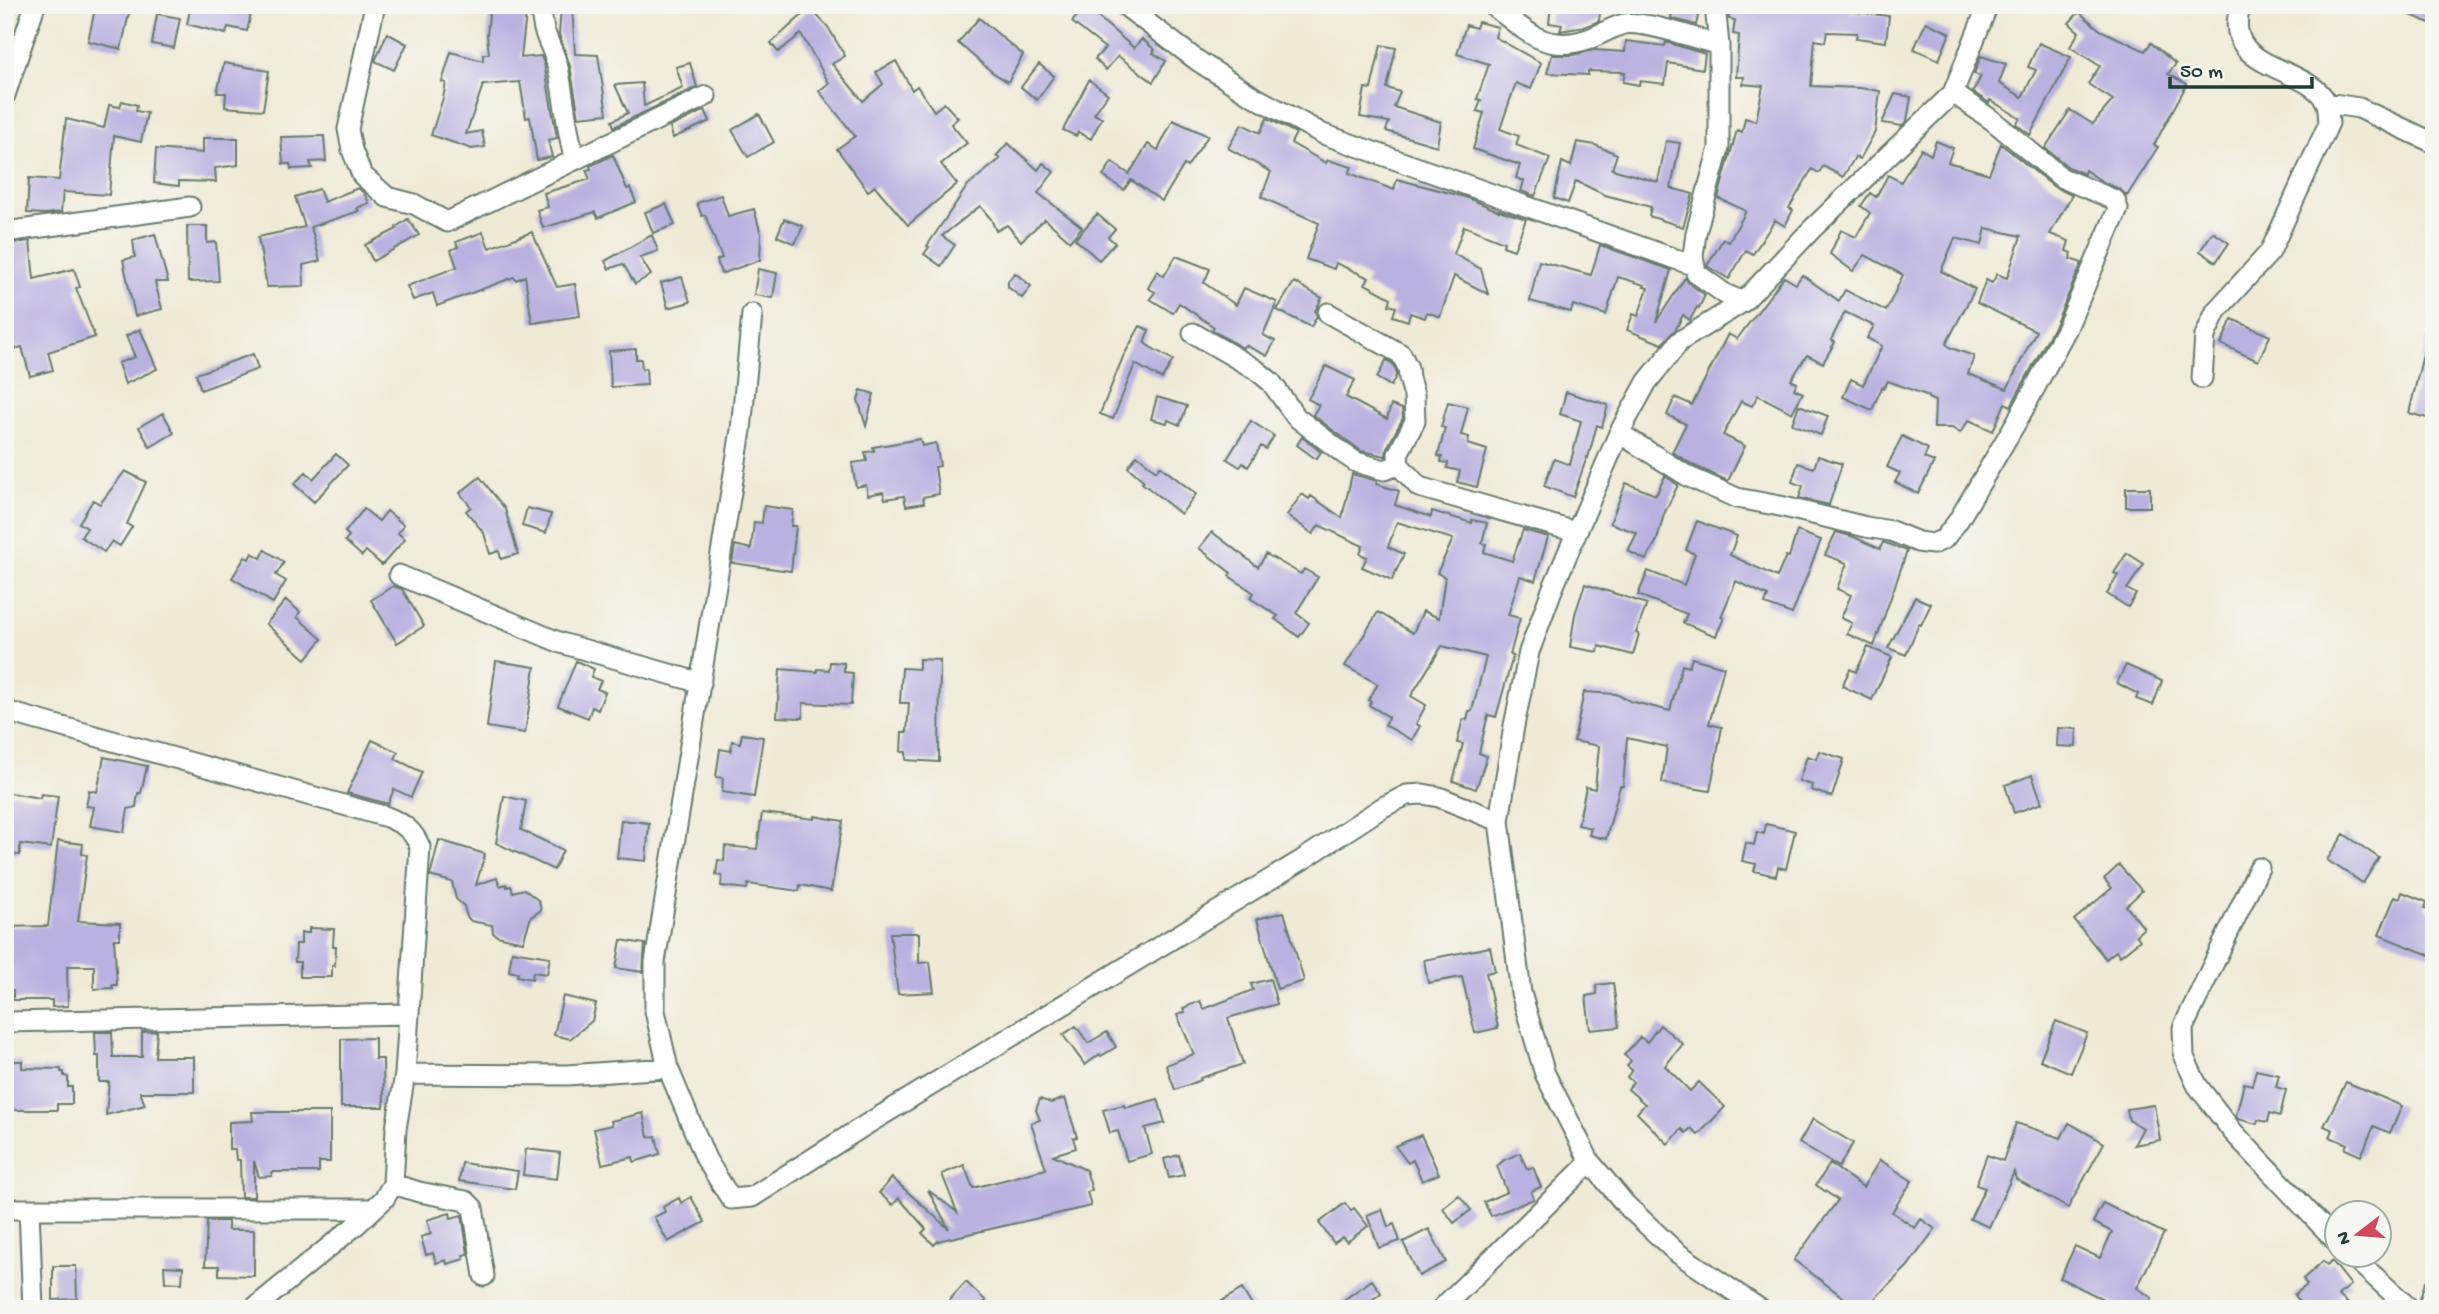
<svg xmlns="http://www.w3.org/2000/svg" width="2439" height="1314" font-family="'Gochi Hand',sans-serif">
  <rect width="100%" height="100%" fill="#f6f6f2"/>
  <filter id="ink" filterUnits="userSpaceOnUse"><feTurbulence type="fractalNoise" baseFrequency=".0143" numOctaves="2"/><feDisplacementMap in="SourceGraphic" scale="14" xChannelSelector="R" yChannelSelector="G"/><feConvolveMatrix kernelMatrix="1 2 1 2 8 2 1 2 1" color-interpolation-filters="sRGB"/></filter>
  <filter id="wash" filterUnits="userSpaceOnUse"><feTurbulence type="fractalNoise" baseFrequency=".00686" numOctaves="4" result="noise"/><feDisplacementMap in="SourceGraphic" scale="28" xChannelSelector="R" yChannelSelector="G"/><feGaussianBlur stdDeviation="1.57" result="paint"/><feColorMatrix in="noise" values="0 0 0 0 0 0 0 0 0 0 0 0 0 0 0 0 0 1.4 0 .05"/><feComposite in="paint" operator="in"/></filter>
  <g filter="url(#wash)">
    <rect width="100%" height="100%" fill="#efead6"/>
    <g id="blocks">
      <path fill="#b9b1e0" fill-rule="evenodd" d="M96 5H131L121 49 88 41Z
        M191 5H253L247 31 228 27 226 34 187 24Z
        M490 5H527L521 58 541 56 544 63 557 138 548 140 552 157 537 160 530 117 526 118 520 82 483 85 466 134 482 131 485 147 472 149 431 135 443 98 446 83 442 82 451 52 483 61V54H489L487 35Z
        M561 5H572L575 54 598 55 607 114 579 117 570 66 559 34Z
        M1086 5H1107L1098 17 1134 48 1142 39 1155 50 1153 53 1166 61 1153 82 1118 56 1106 70 1095 59 1105 48 1072 22Z
        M1551 5H1601L1599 21 1584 27 1560 31 1562 25 1549 23Z
        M1674 5H1701L1696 25 1671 18Z
        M1728 5 1763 9V5H1850V11L1889 16 1886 42 1856 38 1857 33 1827 32 1825 42 1815 40 1811 86 1860 88 1880 91 1875 132 1860 159 1855 157 1843 177 1823 166 1819 173 1812 169 1789 208 1793 210 1785 226 1775 220 1753 254 1746 250 1729 279 1707 266 1723 239 1729 242 1746 211 1718 198 1737 130 1742 132 1745 118 1756 121 1763 86 1743 84 1744 77H1736L1739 35 1733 34 1735 20 1729 19Z
        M2388 5H2434V25Z
        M810 8 828 27 845 56 832 64 863 101 883 84 876 72 896 61 912 90 917 86 934 111 944 103 958 118 951 124 967 143 941 164 957 184 908 225 875 186 868 191 837 149 855 136 819 91 829 83 801 34 778 52 771 43Z
        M2079 12 2100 30 2145 51 2151 43 2176 64 2168 74 2187 84 2154 145 2158 147 2127 196 2120 189 2103 182 2085 170 2084 174 2068 167 2045 148 2070 110 2093 124 2113 100 2088 84 2100 66 2070 47 2079 32 2069 23Z
        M157 14 180 18 174 48 152 44Z
        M979 18 1023 55 1008 82 992 72 958 43Z
        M1478 22 1498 27 1495 37 1541 63 1531 89 1516 83 1500 129 1519 136 1516 145 1550 158 1535 196 1521 191 1524 181 1516 178 1520 165 1473 149 1484 113 1477 111 1481 100 1477 99 1489 64 1457 54 1466 25 1476 28Z
        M1926 22 1950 33 1939 60 1914 49Z
        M387 33 407 44 394 70 375 61Z
        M1626 41 1665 46 1666 42 1705 54 1703 69 1668 63 1665 84 1640 81 1639 85 1623 82 1625 72 1588 71V75L1547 73 1552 55H1573L1594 50 1625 52Z
        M2039 43 2071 57 2030 135 2016 124 2020 118 1990 100 1989 103 1973 92 1981 76 1974 74 1981 56 2006 64 1999 83 2022 97 2036 70 2028 67Z
        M1381 45 1396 48 1387 88 1400 92 1394 107 1441 122 1437 146 1386 131 1389 122 1360 117 1365 88 1371 89Z
        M224 63 269 71 263 110 225 107 226 93H217Z
        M690 63 697 87 614 127 612 121 628 113 615 85 642 83 644 106 683 88 676 67Z
        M1039 64 1054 76 1037 100 1021 87Z
        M1089 80 1108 94 1094 114 1102 118 1091 139 1078 132 1076 136 1063 130Z
        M1895 94 1911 97 1907 121 1902 126 1882 123Z
        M122 101 137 105 136 111 147 113 141 142 114 136 109 195 63 192 61 212 45 214 27 213 29 178 59 180 66 119 104 128 109 105 120 107Z
        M705 110 710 121 673 138 670 127Z
        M759 114 774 142 748 157 732 130Z
        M1267 118 1296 133 1291 143 1326 163 1328 160 1352 167 1349 173 1394 190 1397 179 1465 197 1499 211V210L1526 219 1514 250 1503 246 1504 242 1464 226 1454 254 1481 269 1488 294 1454 276 1440 317 1427 312 1425 318 1410 313 1408 321 1393 316 1396 307 1389 305 1391 298 1365 284 1369 278 1336 263 1334 269 1306 259 1319 223 1261 197 1271 172 1228 148 1242 124 1260 133Z
        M1173 120 1208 136 1187 167 1184 165 1162 201 1131 180 1124 190 1103 176 1112 162 1129 174 1148 144 1158 150Z
        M324 136 326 161 310 162 312 168 291 169 290 164H283L281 137Z
        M203 138H238V165L215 168 216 182 179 181V186L154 183 156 149 203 153Z
        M1666 141 1680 143 1671 188 1693 194 1683 227 1649 216 1651 207 1605 195 1576 181 1568 203 1554 198 1562 162 1571 166 1577 142 1595 145 1617 154 1612 169 1658 182Z
        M1936 141 1953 148 1948 162 1989 174 2001 144 2054 187 2072 195 2050 234 2069 241 2066 251 2072 253 2070 259 2082 263 2056 323 2011 406 2005 403 1993 431 1969 420 1960 433 1952 428H1934L1935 401 1928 398 1929 396 1888 381 1884 388 1882 387 1872 410 1843 397 1851 379 1863 385 1882 346 1867 338 1874 326 1845 312 1831 340 1835 342 1823 363 1807 355 1791 380 1797 383 1794 389 1803 393 1792 413 1758 395 1752 406 1741 401 1723 435 1745 446 1728 481 1695 466 1672 452 1686 424 1667 415 1675 397 1692 405 1728 334 1737 339 1784 277 1796 284 1802 275 1839 301 1845 290 1886 311 1903 275 1865 255 1853 271 1830 254 1841 230 1856 237 1870 213 1861 206 1870 193 1876 197 1888 175 1901 182 1921 149 1931 155ZM1986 228 2021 236 2007 278 1997 274 1992 283 1986 280 1977 303 2036 331 2007 389 1968 374 1974 356 1951 348 1946 344 1975 289 1941 271 1955 238 1982 245Z
        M1008 143 1038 170 1043 163 1054 172 1038 193 1082 227 1070 241 1045 219 1021 241 1007 225 996 231 991 219 980 206 942 236 955 245 941 266 924 254 929 247 927 246 968 185 1000 159 996 156Z
        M613 155 627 189 630 188 636 202 598 218 595 212 543 228 537 210 548 207 544 193 590 179 586 170 591 169 590 166Z
        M358 188 365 194 369 203 357 208 359 211 311 227 320 261 303 265 304 286 267 287 258 237 305 227 295 197 319 189 324 202Z
        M721 195 728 216 754 209 761 234 760 260 721 274 717 260 722 258 705 215 702 216 697 203Z
        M666 204 675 225 653 233 645 212Z
        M1097 214 1115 229 1108 237 1115 243 1099 260 1075 239Z
        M408 219 419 235 373 261 365 245 397 229 396 227Z
        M784 219 803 226 795 244 777 236Z
        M187 226H207V243L216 242 219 281 188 282Z
        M483 232 489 248 532 232 557 287 575 284 580 316 532 323 525 276 516 280 514 277 437 306 433 293 413 300 407 286 457 267 451 250 458 247 456 242Z
        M2213 232 2229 243 2216 262 2200 251Z
        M155 234 168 282H155L162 309 135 316 123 260 135 257 133 240Z
        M652 235 658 251 640 257 651 275 635 284 623 264 609 269 605 261Z
        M30 241 34 279 74 269 80 287 76 288 95 337 48 352 53 370 30 376 22 347 14 349 8 327 13 326 5 277V244Z
        M1600 245 1671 270 1656 322 1685 278 1689 283 1705 295 1699 308 1697 307 1690 320 1683 315 1676 329 1662 344 1627 330 1633 314 1638 316 1648 288 1644 287 1645 285 1618 277 1606 315 1573 305 1571 312 1530 301 1539 261 1591 275Z
        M1176 256 1210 269 1204 283 1236 305 1244 288 1277 302 1263 335 1275 341 1267 356 1245 345 1243 348 1212 330 1214 327 1179 303 1173 313 1150 299 1155 292 1148 288 1157 271 1164 276Z
        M758 269 777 273 773 298 754 295Z
        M1015 273 1031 286 1022 298 1008 287V281Z
        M682 277 690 302 668 308 661 283Z
        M1294 282 1322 298 1315 311 1317 316 1311 327 1277 310Z
        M2232 319 2270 336 2258 361 2221 344Z
        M1140 326 1149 330 1144 342 1147 345 1173 360 1162 379 1135 364 1113 419 1100 414 1123 357Z
        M140 329 157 369 125 384 118 363 135 357 126 336Z
        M2427 338 2434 339V420L2409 413Z
        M636 349V359H641L642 369 646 368 647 385 611 387 609 351Z
        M253 354 258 369 201 390 196 374Z
        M1386 360 1392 363 1396 371V376L1391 386 1377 378Z
        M1326 366 1355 380 1346 397 1387 419 1391 405 1402 409 1403 418 1387 448 1386 456 1361 451 1313 415 1319 405 1308 399Z
        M861 390 874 394 866 426 858 400Z
        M1566 392 1608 405 1602 427 1597 425 1588 458 1587 457 1573 497 1544 486 1554 459 1570 465 1581 421 1560 414Z
        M1157 397 1187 406 1180 425 1168 420 1167 423 1151 419Z
        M1448 402 1468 407 1461 435 1469 437 1468 444 1487 450 1477 487 1457 482 1460 471 1447 468 1448 463 1441 462 1442 457 1438 456 1445 428 1441 427Z
        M1799 405 1828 416 1821 435 1792 424Z
        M163 413 174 433 150 447 139 427Z
        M1251 421 1274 436 1266 449 1261 446 1248 467 1243 463 1240 467 1227 459Z
        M1902 436 1928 449 1924 458 1934 462 1918 494 1895 482 1900 473 1887 467Z
        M1302 437 1321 452 1316 459 1297 445Z
        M920 439 922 446 936 443 940 466 935 467 939 494 923 497 924 503 906 506 904 496 885 499 883 492 868 495 866 485 856 487 852 463 867 461 865 452 874 451 873 447Z
        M336 454 348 465 314 502 294 484 306 472 313 479Z
        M1137 455 1156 471 1160 466 1196 494 1181 514 1142 483 1144 481 1128 467Z
        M1818 456 1842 464 1829 505 1799 498 1803 486 1792 482 1798 463 1814 468Z
        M125 471 146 482 127 524 132 527 120 546 112 541 104 552 81 537 87 528 79 523 93 500 100 504Z
        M1352 474 1377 481 1376 484 1399 491 1395 505 1431 517 1432 511 1472 523V520L1487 523 1482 543 1486 544 1484 552 1512 561 1523 530 1548 537 1535 581 1520 576 1508 615 1520 618 1510 655 1513 656 1496 717 1488 715 1479 753 1487 756 1476 789 1453 781 1463 744 1457 743 1463 719 1467 720 1469 711H1472L1486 657 1442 646 1411 696 1426 705 1416 724 1420 726 1412 740 1385 725 1389 717 1369 705 1371 701 1368 700 1378 684 1345 666 1378 612 1413 633 1423 611 1439 618 1445 577 1437 573 1453 539 1397 522 1388 547 1404 554 1392 580 1362 567 1367 557 1360 554 1363 546 1319 525 1313 534 1287 515 1302 494 1309 499 1311 496 1342 518Z
        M1665 476 1678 485 1664 514 1657 540 1646 560 1628 551 1637 533 1610 523 1626 483 1656 495Z
        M480 477 505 509 518 554 501 559 499 551 490 554 484 533 466 511 471 507 460 493Z
        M2126 488H2150V507H2126Z
        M764 506 793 510 791 526H796L791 571 732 563 735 545 751 549 754 522 762 523Z
        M527 508 551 514 546 533 522 526Z
        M364 509 379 521 387 511 404 525 398 533 405 539 382 565 366 551 362 556 345 541 349 536 345 532Z
        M1697 521 1737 536 1730 555 1777 577 1786 556 1789 557 1797 531 1821 540 1792 614 1765 604 1768 596 1736 581 1721 617 1724 618 1716 636 1683 623 1687 614 1638 595 1648 571 1684 585 1695 554 1686 550Z
        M1212 532 1258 567 1266 554 1301 574 1304 569 1318 577 1296 613 1309 623 1299 637 1275 619 1278 616 1250 598 1254 593 1229 576 1231 573 1199 548Z
        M1836 532 1854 537 1880 549 1883 542 1907 551 1874 646 1847 634 1852 623 1841 618 1851 595 1837 589 1847 563 1825 555Z
        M265 550 284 562 276 575 286 581 273 603 232 578 245 557 249 559 252 553 261 558Z
        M2127 553 2144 564 2127 589 2136 594 2128 607 2107 594 2118 575 2114 573Z
        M1585 584 1647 604 1636 633 1639 634 1633 655 1599 646 1598 652 1570 647 1575 614Z
        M393 586 402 589 424 626 397 643 371 600Z
        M1915 597 1931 604 1921 625 1919 624 1906 655 1888 648Z
        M286 600 300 612 297 617 322 639 306 659 266 624Z
        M1868 647 1892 657 1872 700 1842 686 1850 669 1856 672Z
        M1692 658 1724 667 1709 724 1722 727 1710 791 1662 783 1667 747 1627 738 1623 786H1620L1606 839 1589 835 1591 828 1578 825 1586 787 1595 789 1599 746 1574 741 1584 692 1616 694 1630 701 1670 711 1682 665 1689 667Z
        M919 659 940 660 939 762 906 760V752H901L902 732H907L909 703H900L902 668 919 669Z
        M496 661 535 667 525 733 487 727Z
        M576 661 594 669 591 677 601 681 597 689 605 692 598 710 592 707 588 718 558 706Z
        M830 662 844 663V672L853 673 851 705 803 703V718L777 717 780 669 817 672V669L829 670Z
        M2126 665 2162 681 2153 705 2136 699 2138 694 2117 683Z
        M2058 728 2077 729 2076 747 2057 746Z
        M742 734 763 737 754 797 722 792 723 778 716 777 720 749 731 751 732 741 740 743Z
        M372 740 398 752 395 759 422 772 411 797 394 789 388 804 347 793Z
        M1819 751 1844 759 1832 797 1811 790 1812 785 1799 781 1807 756 1816 759Z
        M104 757 147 766 141 793H138L136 807 128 809 124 832 90 826 94 807 86 806 89 790 97 792Z
        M2032 775 2042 803 2014 813 2005 785Z
        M5 792 40 798 41 794 58 796 51 848 20 844V855L5 854Z
        M504 796 526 801 521 830 563 850 554 870 496 843Z
        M762 813 814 819V816L843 821 831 891 800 885 799 891 748 884 747 889 721 886 722 876 716 875 718 860 724 861 725 846 757 849Z
        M621 820 649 823 646 861 617 858Z
        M1766 824 1795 831 1786 869 1778 867 1776 876 1754 871 1756 864 1742 861 1746 843 1754 845 1757 832 1764 834Z
        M2344 834 2379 858 2363 883 2327 860Z
        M439 840 485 854 476 885 497 878 500 886 506 884 507 887 511 886 513 892 524 889 539 901 541 910 531 917 523 942 497 936 493 933 492 925 471 921 467 917 464 906 456 899 452 882 430 876Z
        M58 841 83 844 82 854 87 855 78 921 120 923V939H114L117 985H112L113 988 94 989V966H67L68 1006 52 1007V1000H13V990H5V927L48 926Z
        M2119 865 2142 891 2126 906 2144 928 2136 935 2140 940 2120 956 2116 951 2106 959 2074 920 2112 888 2104 879Z
        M2402 892 2427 902 2425 908 2434 912V957L2379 935 2395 896 2400 898Z
        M1284 912 1304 981 1277 989 1257 919Z
        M309 928 334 929 333 946H336L335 966 332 965V977H300V962H295L296 944H301V933H309Z
        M890 933H919V963L930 962 934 992 898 994Z
        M621 940 645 944 643 972 616 968Z
        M1490 947 1495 971 1486 973 1498 1028 1475 1033 1462 977 1428 983 1424 960Z
        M512 951 550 957 547 974 533 972 532 979 517 976 518 973 509 971Z
        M1270 979 1277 1004 1228 1018 1243 1064 1200 1078 1201 1080 1175 1090 1166 1065 1194 1054 1177 1015 1185 1012 1183 1008 1200 1001 1204 1009 1253 990 1251 984Z
        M1613 983 1619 1027 1590 1030 1586 996 1597 994 1596 985Z
        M563 996 596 1004 592 1021 570 1039 554 1035Z
        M2056 1021 2087 1033 2071 1073 2040 1060Z
        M1660 1025 1683 1044 1665 1066 1690 1091 1699 1082 1725 1107 1698 1135 1691 1128 1686 1133 1682 1129 1668 1144 1637 1113 1645 1104 1628 1089 1633 1082 1627 1077 1632 1070 1627 1066 1631 1061 1624 1055 1640 1037 1647 1042Z
        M1076 1026 1088 1043 1107 1032 1116 1047 1101 1056 1100 1054 1085 1065 1063 1035Z
        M157 1031 155 1057H194V1092H140L145 1105 106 1115 109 1082H99V1056H96L95 1032H112L113 1057H142V1032Z
        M375 1038V1059H383L384 1107H341V1039Z
        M5 1061H22V1068L61 1069V1072H64V1076L68 1077V1087H72V1104H57V1110H5Z
        M2256 1070 2279 1075 2276 1087 2286 1090 2280 1116 2270 1113 2268 1122 2258 1120 2257 1124 2238 1119 2236 1116 2244 1083 2252 1085Z
        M2346 1082 2402 1106 2390 1133 2374 1126 2361 1156 2345 1149 2347 1144 2330 1137 2333 1130 2324 1126Z
        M1065 1098 1077 1137 1073 1138 1076 1148 1053 1155 1086 1170 1092 1190 1087 1192 1091 1206 938 1241 934 1245 922 1233 926 1229 899 1198 893 1205 879 1193 892 1178 949 1229 928 1190 957 1212 942 1174 964 1165 973 1188 1046 1169 1031 1123 1040 1120 1036 1110 1040 1099 1051 1103Z
        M1158 1099 1165 1123 1145 1128 1152 1154 1127 1161 1118 1131 1110 1133 1103 1110 1124 1105 1125 1108Z
        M2154 1105 2160 1140 2134 1145 2143 1128 2129 1120 2127 1109Z
        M252 1112H330V1162H319V1172H272V1176L259 1177 254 1161V1197H241L240 1160H236L235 1149H229V1122L253 1121Z
        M643 1113 648 1137 656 1136 660 1154 634 1162 633 1157 602 1164 594 1129 612 1125 611 1121Z
        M1813 1119 1853 1143 1839 1167 1799 1143Z
        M2016 1123 2061 1138 2069 1123 2104 1143 2068 1208 2016 1179 2014 1172 1989 1227 1970 1219 1985 1188 1976 1185 1987 1155 2003 1161Z
        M1421 1135 1439 1174 1422 1181 1413 1160 1408 1163 1395 1146Z
        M526 1149 560 1153 557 1179 523 1175Z
        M1520 1153 1527 1169 1533 1167 1541 1187 1531 1191 1534 1199 1491 1216 1484 1202 1507 1192 1497 1166 1504 1160Z
        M1179 1155 1184 1175 1169 1178 1164 1159Z
        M1880 1160 1912 1181 1892 1212 1915 1228 1921 1219 1935 1229 1907 1267 1864 1309H1842L1848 1301 1794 1260 1838 1200 1816 1185 1830 1164 1863 1187Z
        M462 1163 518 1171 515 1189 459 1181Z
        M1459 1195 1471 1210 1454 1223 1443 1208Z
        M691 1197 705 1222 668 1242 654 1217 665 1212 663 1207 679 1198 681 1203Z
        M1345 1203 1351 1211 1354 1208 1368 1226 1347 1242 1342 1237 1334 1243 1319 1223Z
        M2103 1203 2164 1233 2137 1288 2152 1298 2145 1309H2123L2060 1278 2075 1246 2100 1258 2112 1232 2093 1222Z
        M1382 1209 1388 1227 1394 1224 1400 1241 1379 1248 1367 1215Z
        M450 1213 451 1218 462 1215 468 1254 463 1255 464 1259 447 1264 446 1260 436 1263 433 1253 426 1255 421 1237 431 1234 427 1220Z
        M207 1221H228V1230H254V1276L219 1275V1266H205Z
        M1429 1229 1446 1262 1419 1276 1403 1242Z
        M2323 1261 2327 1265 2332 1261 2351 1285 2338 1295 2354 1309H2304L2294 1295 2307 1285 2303 1279Z
        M53 1266H76L77 1299 53 1300Z
        M164 1266 183 1267 182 1283 165 1282Z
        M1372 1280 1381 1293 1372 1300 1378 1309H1331Z
        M966 1282 986 1301 979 1309H941Z
        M1242 1289 1254 1309H1209Z"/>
    </g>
  </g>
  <g filter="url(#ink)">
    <use href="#blocks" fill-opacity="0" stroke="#687a6d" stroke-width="2"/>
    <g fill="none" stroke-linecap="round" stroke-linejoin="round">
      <g stroke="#687a6d" stroke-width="23">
        <path id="street" d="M375 5 348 129 352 150 362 175 387 197 414 204 447 222 706 96
          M542 5C540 35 552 42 558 68 565 99 566 130 575 160
          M1124 5 1198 61 1251 95 1323 134 1695 266
          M1492 5C1525 29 1543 54 1588 39 1600 35 1612 27 1624 24 1644 20 1697 39 1719 45
          M1715 5 1719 45V148L1696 233 1693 256 1696 273 1725 294 1743 302
          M5 95 35 5
          M2327 103 2359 108 2434 143
          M5 232 190 207
          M1328 313 1401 354 1408 368 1409 378 1414 395 1415 421 1398 454 1399 465 1419 487 1576 532
          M1193 333 1255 369 1271 382 1296 417 1344 454 1356 462 1384 470 1399 465
          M2202 378 2205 336 2216 311 2270 252 2329 123C2328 117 2329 107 2326 102 2307 64 2218 71 2241 5
          M1619 433 1689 477 1737 498 1780 506 1866 527 1891 531 1918 542 1933 544 1944 539 1958 521 2017 421 2067 328 2118 209 2115 200 2062 178 1992 120 1953 93
          M399 575 561 643 701 683
          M5 711 387 817C404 824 413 830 420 847L405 1074
          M2259 868 2183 1028 2184 1057 2197 1085 2233 1132 2338 1243
          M5 1022 409 1014
          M668 1068 655 1011V962L741 430 752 314
          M393 1184 419 1192 466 1201 473 1208 484 1276
          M5 1209H373
          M29 1209 33 1309
          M2350 1254 2410 1309
          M253 1309 356 1225 384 1199 393 1184 396 1129 405 1074 567 1075 668 1068 706 1159 731 1199 752 1197 864 1126 1302 860 1383 807 1407 795 1423 794 1439 797 1499 821
          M1441 1309 1590 1162
          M1760 1309 1676 1252 1626 1205 1590 1162 1545 1074 1521 993 1499 821 1514 726 1529 652 1552 590 1619 433 1647 382 1680 341 1743 302 1811 230 1953 93 1988 5
          M2428 1309 2434 1289"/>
      </g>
      <use href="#street" stroke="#fff" stroke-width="19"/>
    </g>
  </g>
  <rect width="2439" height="1314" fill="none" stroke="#f6f6f2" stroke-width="28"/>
  <g transform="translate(2358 1234) rotate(254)"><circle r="33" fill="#f6f6f2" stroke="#a0aca6" stroke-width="2"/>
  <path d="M0-5L12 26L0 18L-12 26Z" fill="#d1495b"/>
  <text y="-10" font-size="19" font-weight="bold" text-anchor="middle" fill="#1f3d34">N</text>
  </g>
  <path d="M2170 77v10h142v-10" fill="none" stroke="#1f3d34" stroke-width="3.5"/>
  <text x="2180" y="77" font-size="21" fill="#1f3d34" stroke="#f6f6f2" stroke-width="5" paint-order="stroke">50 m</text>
</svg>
